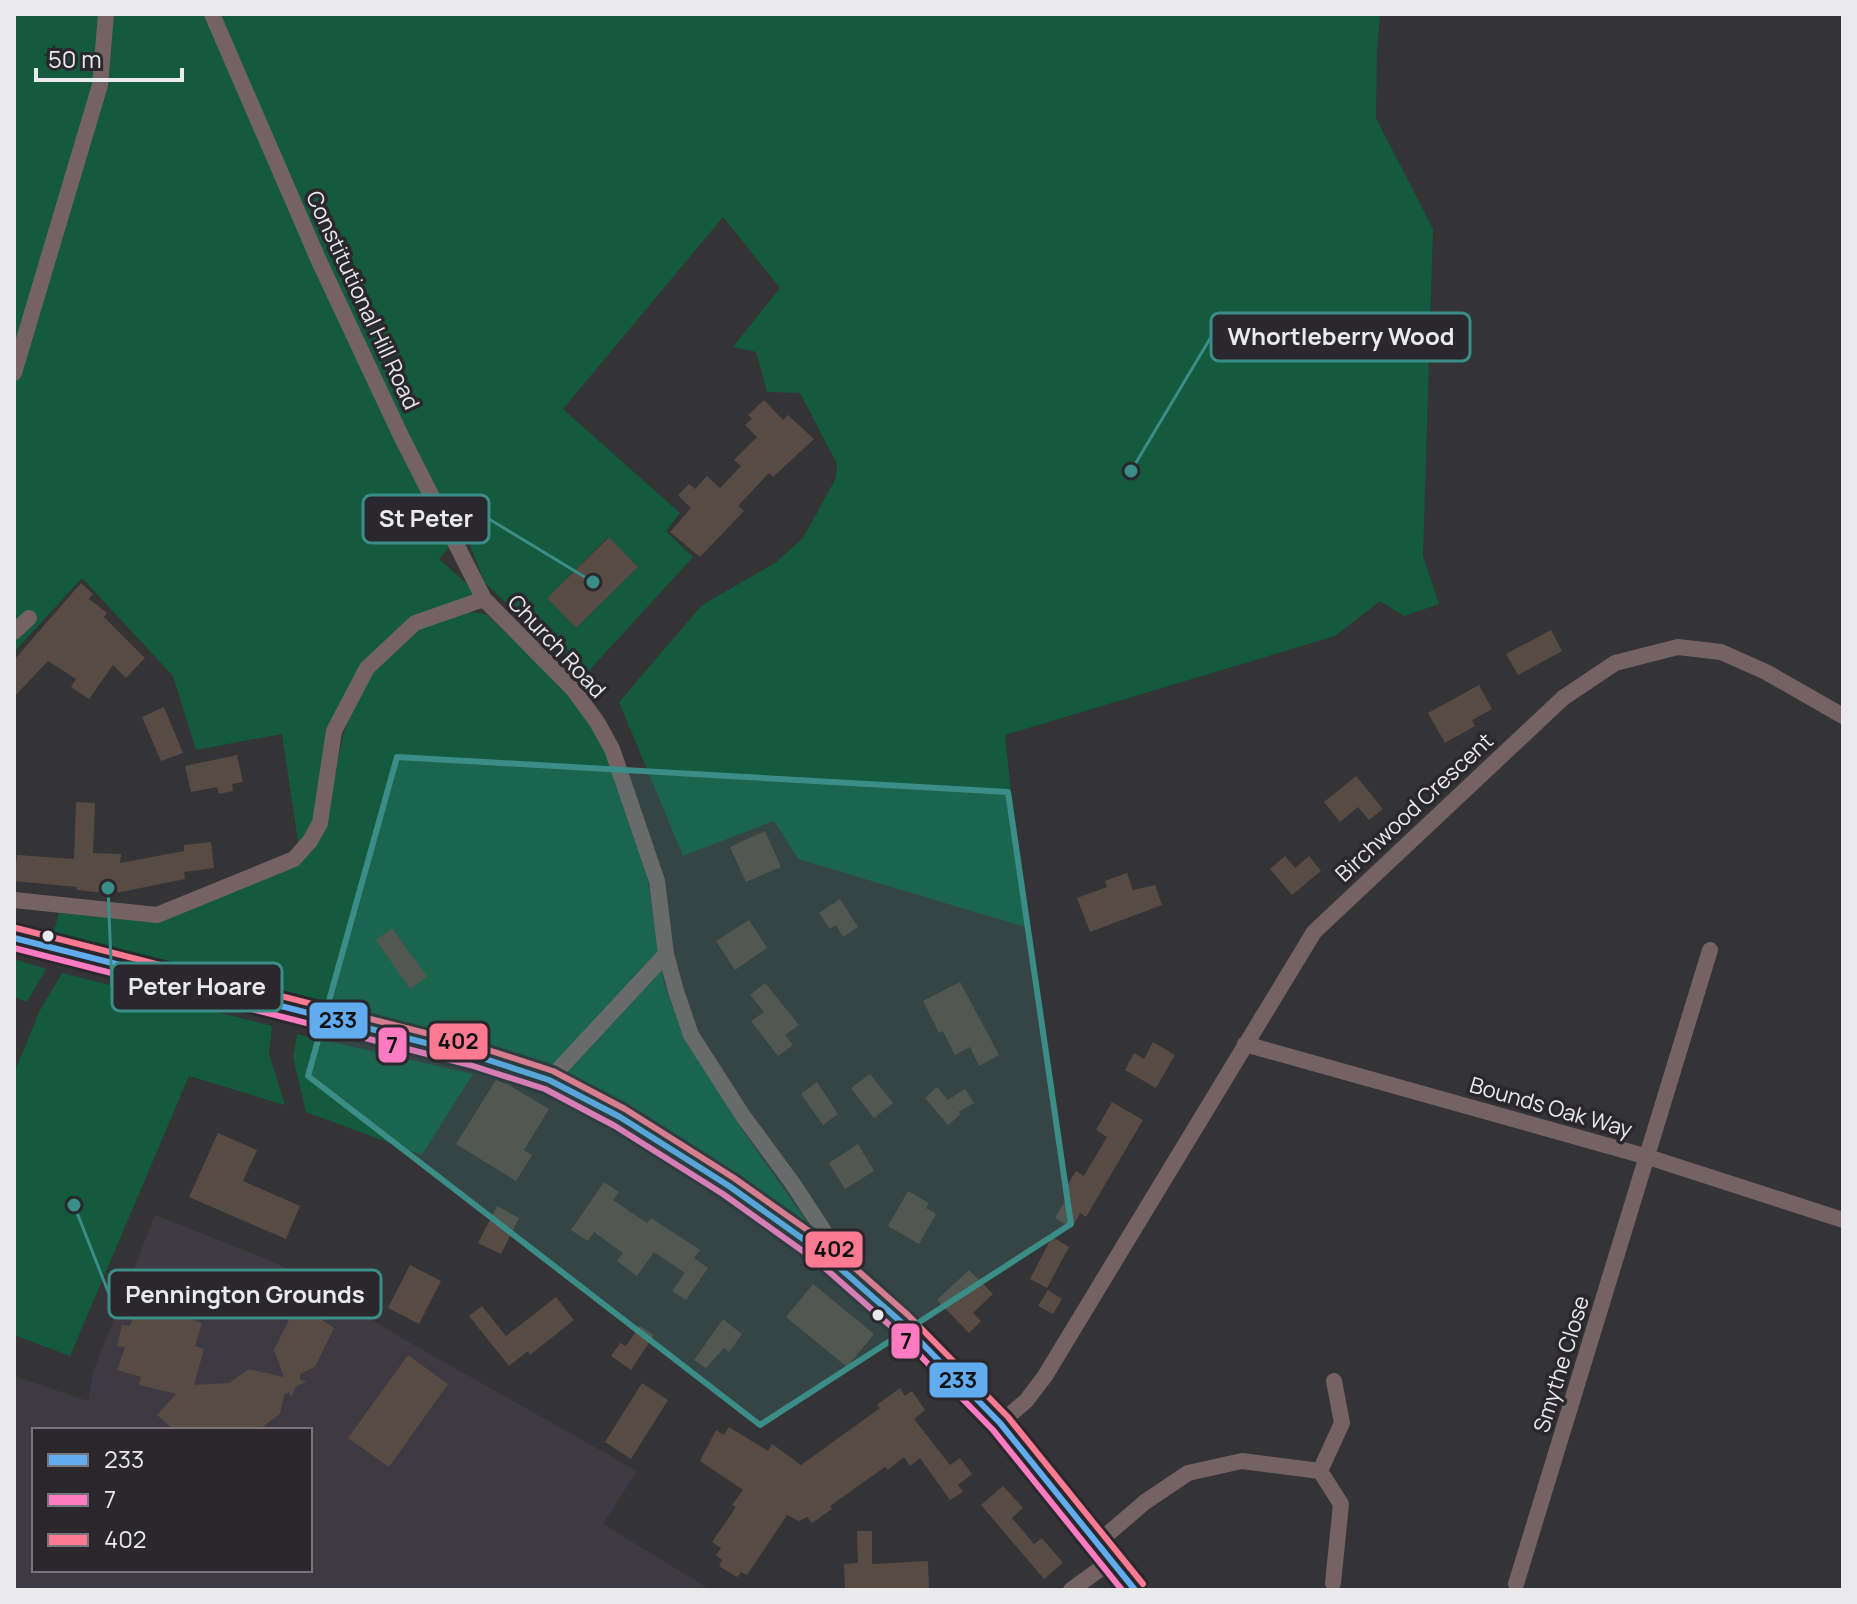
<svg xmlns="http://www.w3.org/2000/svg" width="1857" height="1604" font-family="Manrope,sans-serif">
<rect width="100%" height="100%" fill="#343335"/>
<!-- built -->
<path fill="#3d3a43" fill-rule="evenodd" d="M155,1215L277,1263L414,1345L637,1471L603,1524L711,1590H14V1376L88,1401L93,1372ZM34,1430H310V1570H34Z"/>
<!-- green -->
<path fill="#135a3f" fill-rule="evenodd" d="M14,14H1380L1377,50L1376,118L1433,229L1423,556L1439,604L1404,616L1380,601L1335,636L1005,735L1025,927L798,859L774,821L683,856L619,702L702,605L775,563L803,538L836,478L837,464L800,393L767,392L756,352L733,347L780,288L723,217L563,409L680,513L666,531L693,557L584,676L484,582L464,529L439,559L484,599L415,623L367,668L333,734L320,823L300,855L282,734L196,750L173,676L82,578L14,652ZM608,537L638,567L576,628L547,598Z
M462,611L486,614L561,686L601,737L646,869L664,983L683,1034L745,1134L814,1232L696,1148L549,1063L477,1041L53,934L59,913L152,921L254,884L303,857L327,814L343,735L359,692L371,673L428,622Z
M14,959L46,969L27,1002L14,997Z
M62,973L272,1026L269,1054L285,1105L189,1076L70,1356L14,1335V1073L40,1010Z
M297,1034L473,1074L422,1155L306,1112L293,1057Z"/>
<!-- building -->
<path fill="#584b44" d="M764,400L783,420L788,415L814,439L773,477L769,473L738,506L744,511L700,557L670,532L691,508L678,495L689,484L695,489L707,476L720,488L741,466L734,460L757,437L745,425L752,419L748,415Z
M609,537L638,567L576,628L547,598Z
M81,583L93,594L89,599L107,613L104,617L145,658L126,678L113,665L89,699L71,687L76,679L48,661L14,697V660Z
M1551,630L1562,651L1518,675L1506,654Z
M1479,685L1492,709L1472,720L1475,726L1445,743L1428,713Z
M164,707L183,753L161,761L142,717Z
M237,755L243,782L232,784L233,791L219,794L217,787L191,792L185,766Z
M1356,776L1383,809L1369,820L1358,807L1340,822L1324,802Z
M76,802L95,803L93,853L121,854L120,863L184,851V845L211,842L214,868L184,872L185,879L121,892H94L77,890V887L14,881L17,855L74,859Z
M765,831L781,867L746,882L730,847Z
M1285,856L1295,868L1309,856L1321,871L1292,895L1270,869Z
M1127,873L1133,890L1155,885L1162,905L1090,932L1077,898L1107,887L1105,881Z
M840,899L858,927L843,937L836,925L830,929L819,913Z
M749,920L767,948L735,970L716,941Z
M392,928L427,977L410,989L376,940Z
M960,982L999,1055L979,1066L970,1047L955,1055L943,1031L939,1033L923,1001Z
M765,983L799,1025L785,1035L793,1045L778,1056L751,1021L764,1012L750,995Z
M1153,1042L1175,1055L1156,1088L1125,1070L1134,1053L1144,1059Z
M870,1074L893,1103L874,1118L851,1088Z
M496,1080L509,1085L549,1109L524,1150L532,1155L516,1181L456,1144Z
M817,1082L838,1114L823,1125L801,1094Z
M937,1087L948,1100L965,1089L974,1103L958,1112L961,1114L948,1125L925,1098Z
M1112,1102L1143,1120L1086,1217L1080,1213L1072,1228L1055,1218L1068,1196L1063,1192L1076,1171L1084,1176L1107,1137L1096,1130Z
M218,1133L257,1150L243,1181L300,1206L286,1239L189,1197Z
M858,1144L874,1171L845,1189L829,1163Z
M604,1182L619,1192L613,1200L647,1223L651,1218L700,1250L694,1258L708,1268L686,1300L672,1291L685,1273L654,1252L637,1276L617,1261L623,1253L594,1232L588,1241L571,1230Z
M908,1191L929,1203L926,1208L936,1214L919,1244L888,1226Z
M497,1206L519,1218L501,1254L478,1243Z
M1052,1237L1069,1247L1047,1288L1030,1279Z
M410,1265L441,1281L419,1324L388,1308Z
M969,1270L993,1294L973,1313L981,1321L969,1333L937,1300Z
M813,1284L874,1334L847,1367L786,1317Z
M1048,1290L1062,1299L1053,1314L1038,1306Z
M556,1297L574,1320L530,1355L528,1351L509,1366L469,1316L482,1306L506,1336Z
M163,1303L183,1308L180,1316L202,1323L195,1346L204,1349L194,1385L229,1383L249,1369L284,1377L274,1350L296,1306L306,1313L308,1309L324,1317L322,1320L334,1328L315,1367L300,1374V1380L307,1381L296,1387L291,1397L289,1392L284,1395L280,1414L258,1430H174L157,1415L176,1394L139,1385L141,1377L117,1370L125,1347L117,1346L122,1325L130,1326L137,1304L159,1310Z
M723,1319L742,1334L729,1352L724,1348L706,1368L694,1360Z
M640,1326L654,1335L631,1370L611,1356L620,1343L626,1346Z
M408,1355L448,1384L389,1467L348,1438Z
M642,1383L668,1400L631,1459L605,1442Z
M900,1388L905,1396L912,1391L925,1410L914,1419L950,1465L960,1458L972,1474L958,1485L963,1492L950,1500L920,1458L910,1466L904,1457L888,1470L885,1467L830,1506L832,1509L812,1523L807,1517L799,1521L787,1515L747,1575L741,1572L737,1577L719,1566L722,1560L716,1555L721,1548L712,1542L736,1507L732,1505L743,1490L700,1461L716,1430L724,1435L729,1427L768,1451L772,1444L801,1465L880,1408L877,1405Z
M1003,1486L1023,1508L1012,1518L1034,1544L1042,1538L1063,1563L1044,1579L981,1505Z
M857,1531H872V1564L928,1561L929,1590H845L844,1564L858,1563Z"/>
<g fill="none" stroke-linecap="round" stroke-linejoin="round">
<!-- minor -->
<path stroke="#756364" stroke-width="16" d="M212,14L319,261L401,436L484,599L573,689L597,722L612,749L657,881L666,954L676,991L691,1035L743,1116L793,1184L829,1239L824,1254
M14,373L100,85L106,14
M14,632L29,618
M14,900L157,915L294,859L310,841L320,823L334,731L367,668L415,623L484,599
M1245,1044L1648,1157L1843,1220
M549,1080L666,954
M1000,1423L1026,1401L1045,1376L1314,932L1563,698L1615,663L1678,647L1721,652L1766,672L1843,716
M1096,1544L1145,1502L1188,1473L1242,1461L1320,1471
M1333,1583L1341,1504L1320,1471L1342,1423L1334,1381
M1516,1584L1710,950
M1071,1590L1111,1561"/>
<!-- trunk -->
<path stroke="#7e6b6b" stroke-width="28" d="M14,938L473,1055L549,1080L620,1117L729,1186L824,1254L901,1322L1000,1423L1135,1590"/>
<!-- bus-1 casing -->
<g stroke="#2a282c" stroke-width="12">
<path id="bus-1" d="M14,938L473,1055L549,1080L620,1117L729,1186L824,1254L901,1322L1000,1423L1135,1590"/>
</g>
<!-- bus-2 casing -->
<g stroke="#2a282c" stroke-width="12">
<path id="bus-2" d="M14,948L470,1065L545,1089L615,1126L723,1194L818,1262L894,1329L993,1430L1122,1590"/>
</g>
<!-- bus-3 casing -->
<g stroke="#2a282c" stroke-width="12">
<path id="bus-3" d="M16,928L476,1046L553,1071L625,1109L734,1178L830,1246L908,1315L1008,1417L1143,1584"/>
</g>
<!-- bus-1 -->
<use href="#bus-1" stroke="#60acee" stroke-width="6"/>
<!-- bus-2 -->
<use href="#bus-2" stroke="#fe7ac1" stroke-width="6"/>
<!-- bus-3 -->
<use href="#bus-3" stroke="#fe7a93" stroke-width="6"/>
</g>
<!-- marked area -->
<path fill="#3b8d87" fill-opacity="0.2" stroke="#3b8d87" stroke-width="6" stroke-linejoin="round" d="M397,757L1008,792L1071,1224L760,1425L308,1076Z"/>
<!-- markers -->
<g fill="#eae9eb" stroke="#2a282c" stroke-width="3">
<circle cx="48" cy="936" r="7"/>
<circle cx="878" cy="1315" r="7"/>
</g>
<g text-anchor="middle" stroke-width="7" stroke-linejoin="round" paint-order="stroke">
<!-- street labels -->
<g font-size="22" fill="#eae9eb" stroke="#2a282c">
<text transform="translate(363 300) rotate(65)" y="8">Constitutional Hill Road</text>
<text transform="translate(557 646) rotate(47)" y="8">Church Road</text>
<text transform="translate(1414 807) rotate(-43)" y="8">Birchwood Crescent</text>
<text transform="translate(1551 1107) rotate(16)" y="8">Bounds Oak Way</text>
<text transform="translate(1561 1364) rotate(-73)" y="8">Smythe Close</text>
</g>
</g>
<!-- callouts -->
<path fill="none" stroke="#3b8d87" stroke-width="3" d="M1131 471L1211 337M593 582L489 519M108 888L112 987M74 1205L109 1294"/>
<g fill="#3b8d87" stroke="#2a282c" stroke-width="3">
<circle cx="1131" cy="471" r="8"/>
<circle cx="593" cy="582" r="8"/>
<circle cx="108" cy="888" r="8"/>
<circle cx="74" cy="1205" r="8"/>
</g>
<g fill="#2a282c" stroke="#3b8d87" stroke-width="3">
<rect x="1211" y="313" width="259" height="48" rx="8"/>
<rect x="363" y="495" width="126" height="48" rx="8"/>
<rect x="112" y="963" width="170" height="48" rx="8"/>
<rect x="109" y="1270" width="272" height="48" rx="8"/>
</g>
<g font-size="24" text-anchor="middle" font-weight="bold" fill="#eae9eb">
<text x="1341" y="345">Whortleberry Wood</text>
<text x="426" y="527">St Peter</text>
<text x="197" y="995">Peter Hoare</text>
<text x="245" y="1303">Pennington Grounds</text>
</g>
<g stroke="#2a282c" stroke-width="3">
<rect x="308" y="1001" width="61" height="39" rx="8" fill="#60acee"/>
<rect x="428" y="1022" width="61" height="39" rx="8" fill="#fe7a93"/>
<rect x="377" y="1026" width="31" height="38" rx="8" fill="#fe7ac1"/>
<rect x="804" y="1230" width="60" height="39" rx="8" fill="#fe7a93"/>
<rect x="890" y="1322" width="31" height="38" rx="8" fill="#fe7ac1"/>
<rect x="928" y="1361" width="61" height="38" rx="8" fill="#60acee"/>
</g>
<g font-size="22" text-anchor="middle" font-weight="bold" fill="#111">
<text x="338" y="1028">233</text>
<text x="458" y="1049">402</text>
<text x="392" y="1053">7</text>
<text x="834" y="1257">402</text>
<text x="906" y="1349">7</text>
<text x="958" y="1388">233</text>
</g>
<!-- border -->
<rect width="1857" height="1604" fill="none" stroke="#eae9eb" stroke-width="32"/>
<!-- legend -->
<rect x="32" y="1428" width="280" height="144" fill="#2a282c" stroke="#777578" stroke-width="2"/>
<rect x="48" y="1454" width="40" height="12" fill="#60acee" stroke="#777578" stroke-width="2"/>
<text x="104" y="1468" font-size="24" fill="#eae9eb">233</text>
<rect x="48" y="1494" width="40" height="12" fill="#fe7ac1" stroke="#777578" stroke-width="2"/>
<text x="104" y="1508" font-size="24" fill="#eae9eb">7</text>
<rect x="48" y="1534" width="40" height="12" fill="#fe7a93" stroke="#777578" stroke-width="2"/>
<text x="104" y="1548" font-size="24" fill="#eae9eb">402</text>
<!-- scale -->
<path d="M36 68v12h146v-12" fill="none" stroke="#eae9eb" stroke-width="4"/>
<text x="48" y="68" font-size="24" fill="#eae9eb" stroke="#2a282c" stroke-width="6" paint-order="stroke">50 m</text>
</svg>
